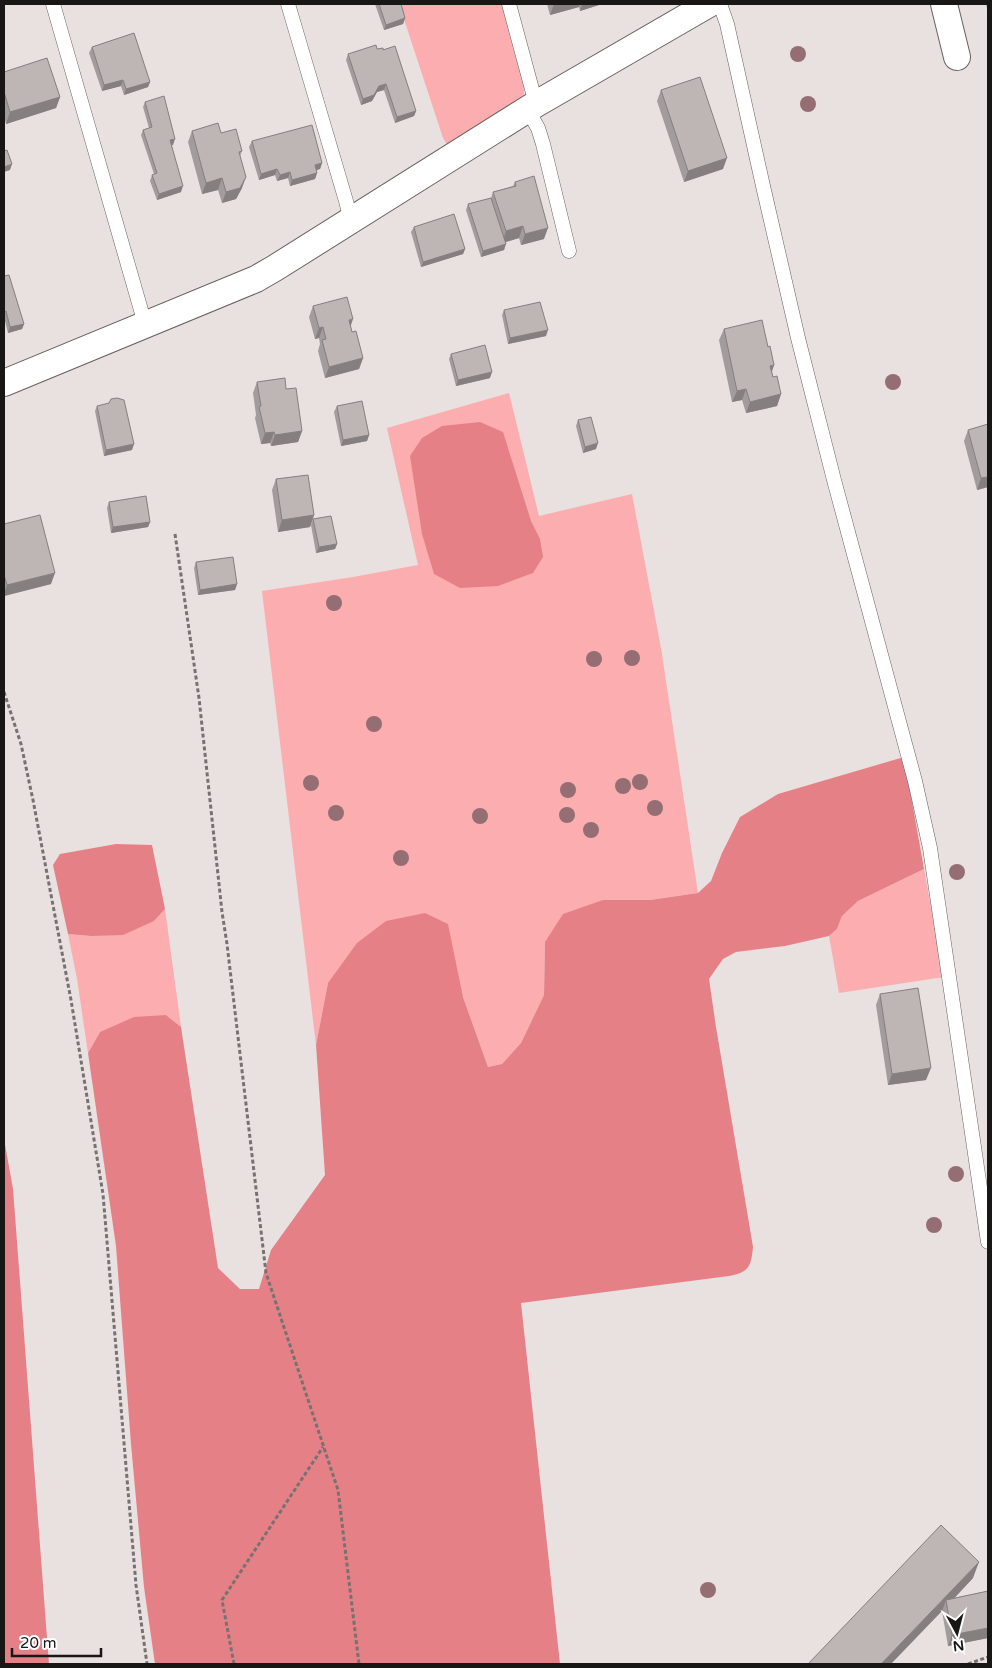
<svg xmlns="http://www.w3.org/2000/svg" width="992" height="1668" font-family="'Varela Round',sans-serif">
<rect width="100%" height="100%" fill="#e9e0e0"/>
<!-- green -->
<path fill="#fcadaf" d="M399,4H503L524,85V99L449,148L443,138Z
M509,393L539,516L632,494L661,648L698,893L650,900H603L545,942L544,995L521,1043L502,1064L488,1067L463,997L328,983L316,1045L262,591L353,577L418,565L387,428Z
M924,869L944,977L839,993L829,936L837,929L842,916L858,901Z
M165,909L181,1027L166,1015L100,1032L88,1053L77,979L68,934L91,936L154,921Z"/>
<!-- forest -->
<path fill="#e58186" d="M480,422L503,432L531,521L540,539L543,557L533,573L498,586L460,588L434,574L422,534L410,456L422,438L442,426Z
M904,757L924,869L858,901L842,916L837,929L829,936L785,946L736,952L723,959L709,979L716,1027L753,1247C751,1266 750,1272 729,1276L521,1303L560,1664H155L144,1587L131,1444L116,1246L88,1053L100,1032L134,1017L166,1015L181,1027L218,1268L240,1289H259L271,1250L325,1175L316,1045L328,983L357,943L386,921L425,913L448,924L463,997L488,1067L502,1064L521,1043L544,995L545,942L563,914L603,900H650L698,893L711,881L722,853L740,817L778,794Z
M116,844L152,845L165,909L154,921L123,935L91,936L68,934L53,865L60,854Z
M4,1139L13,1189L49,1664H4Z"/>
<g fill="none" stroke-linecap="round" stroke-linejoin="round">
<!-- lane casing -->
<g stroke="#696161" stroke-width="15">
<path id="lane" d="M53,4L145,324
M288,4L346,201L351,221
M509,4L536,104
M720,4L727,24L763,186L798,338L834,480L915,781L930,848L988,1242
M527,109L538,128L543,144L569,251"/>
</g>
<!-- street casing -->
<g stroke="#696161" stroke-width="28">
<path id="street" d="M944,4L957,57
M4,383L256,279L275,268L536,104L709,4"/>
</g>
<!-- path -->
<path stroke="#777171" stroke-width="3" stroke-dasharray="4 2.5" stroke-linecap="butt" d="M175,534L199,698L222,912L227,944L266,1273L338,1490L359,1664
M4,692L21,744L33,800L71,1000L103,1194L136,1585L147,1664
M234,1664L222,1600L323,1447
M968,1664L988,1657"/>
<!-- lane -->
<use href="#lane" stroke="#fff" stroke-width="14"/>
<!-- street -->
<use href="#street" stroke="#fff" stroke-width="26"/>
</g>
<!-- trees -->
<g fill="#946e73">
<circle cx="798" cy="54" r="8"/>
<circle cx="808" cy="104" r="8"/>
<circle cx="893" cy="382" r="8"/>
<circle cx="334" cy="603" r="8"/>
<circle cx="632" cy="658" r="8"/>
<circle cx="594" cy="659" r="8"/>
<circle cx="374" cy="724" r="8"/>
<circle cx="640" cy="782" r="8"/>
<circle cx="311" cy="783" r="8"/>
<circle cx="623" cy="786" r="8"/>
<circle cx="568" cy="790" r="8"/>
<circle cx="655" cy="808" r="8"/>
<circle cx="336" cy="813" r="8"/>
<circle cx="567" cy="815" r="8"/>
<circle cx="480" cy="816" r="8"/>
<circle cx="591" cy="830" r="8"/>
<circle cx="401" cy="858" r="8"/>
<circle cx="957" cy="872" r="8"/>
<circle cx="956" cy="1174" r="8"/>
<circle cx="934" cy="1225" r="8"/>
<circle cx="708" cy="1590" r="8"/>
</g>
<!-- wall -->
<path fill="#a39c9c" d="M375,4H401L405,18L403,24L384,30Z
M547,4H600L599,5L580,11L579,7L550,15Z
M986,4H988V13Z
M92,47L150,82L148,87L124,95L121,86L102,91L89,53Z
M377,49L416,111L414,116L395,123L384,90L377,92L372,101L361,105L346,60L348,54Z
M4,72L60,97L56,108L6,124L4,116Z
M661,90L723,169L684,182L657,101Z
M145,102L173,145H171L181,192L157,200L150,181L152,175L154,174L141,135L143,130L149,128L143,107Z
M192,131L221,133L242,151L240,156L242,188L236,199L222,203L218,190L202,194L188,142Z
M252,141L322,163L320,169L316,170L317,173L315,179L290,186L288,178L277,181L275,175L259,180L249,147Z
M515,182L544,239L521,245L519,238L506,242L504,250L481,257L466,210L468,204L491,198L493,192L513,186Z
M414,227L465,249L463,254L421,267L411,232Z
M4,276L24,324L22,329L8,333L4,317Z
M313,306L350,327L352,332L363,358L359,369L325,378L318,351L320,344L319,338L315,339L309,317Z
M504,310L546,336L508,344L502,315Z
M724,329L768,347L774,365L772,372L773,377L781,394L777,406L746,413L742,400L732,402L719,340Z
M451,354L490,378L456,386L449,359Z
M257,382L286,389L302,431L298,442L271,446L270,443L261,444L255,418L256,415L253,393Z
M97,406L132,450L104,456L95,411Z
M337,406L369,435L367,441L341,446L334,412Z
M578,420L596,449L583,453L576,426Z
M988,424V487L977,490L964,441L968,430Z
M276,479L314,515L310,527L278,532L272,490Z
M109,502L150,522L148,527L111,533L107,508Z
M313,519L337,544L335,549L316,553L311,525Z
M4,524L51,584L4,596Z
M196,562L237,584L235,590L198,595L194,568Z
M880,994L926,1080L888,1085L876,1005Z
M941,1525L973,1578L954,1598L988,1591V1638L948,1646L942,1611Z"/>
<!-- shaded-wall -->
<path fill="#857f7f" d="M554,4H580L579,7L550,15Z
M582,4H600L599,5L580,11Z
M405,18L403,24L384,30L386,25Z
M123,80L121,86L102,91L104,85Z
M150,82L148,87L124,95L126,89Z
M386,84L384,90L377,92L372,101L361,105L363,99L379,86Z
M60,97L56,108L6,124L10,112Z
M416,111L414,116L395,123L397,117Z
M175,139L173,145L167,146L170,140Z
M727,158L723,169L684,182L688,171Z
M322,163L320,169L313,171L315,165Z
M12,164L10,170L4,172V167Z
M277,169L275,175L259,180L261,174Z
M290,172L288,178L277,181L280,175Z
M317,173L315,179L290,186L292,180Z
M246,177L242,188L236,199L222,203L226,192Z
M222,178L218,190L202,194L206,183Z
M183,186L181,192L157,200L159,194Z
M523,226L519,238L502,243L506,231Z
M548,228L544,239L521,245L525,234Z
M506,244L504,250L481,257L483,251Z
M465,249L463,254L421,267L423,262Z
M353,319L349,331V320Z
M24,324L22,329L8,333L10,327Z
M323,327L319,338L315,339L319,328Z
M548,330L546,336L508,344L510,338Z
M363,358L359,369L325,378L329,367Z
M774,365L770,376V366Z
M492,372L490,378L456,386L458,380Z
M746,389L742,400L732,402L737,391Z
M781,394L777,406L746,413L750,402Z
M302,431L298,442L271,446L275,435Z
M274,432L270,443L261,444L265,433Z
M369,435L367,441L341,446L343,440Z
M598,443L596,449L583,453L585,447Z
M134,444L132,450L104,456L106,450Z
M988,477V487L977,490L981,478Z
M314,515L310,527L278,532L282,520Z
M150,522L148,527L111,533L113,527Z
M337,544L335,549L316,553L319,547Z
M55,573L51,584L4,596V593L7,585Z
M237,584L235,590L198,595L200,590Z
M931,1068L926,1080L888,1085L892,1074Z
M979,1562L973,1578L947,1606L946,1600L942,1611L891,1664H881Z
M988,1628V1638L948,1646L952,1635Z"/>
<!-- building -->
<path fill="#beb5b5" stroke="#857f7f" d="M379,4H401L405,18L386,25Z
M134,33L150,82L126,89L123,80L104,85L92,47Z
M376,45L377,49L383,48V50L395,46L416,111L397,117L386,84L379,86L374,95L363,99L348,54Z
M47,58L60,97L10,112L4,92V72Z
M700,77L727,158L688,171L661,90Z
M164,96L175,139L170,140L183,186L159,194L152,175L157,173L143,130L152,127L145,102Z
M218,123L221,133L236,129L242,151L239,152L246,177L240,188L226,192L222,178L206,183L192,131Z
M312,125L322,163L315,165L317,173L292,180L290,172L280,175L277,169L261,174L252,141Z
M7,150L12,164L4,167V151Z
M534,176L548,228L525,234L523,226L506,231L493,192L516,186L515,182Z
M491,198L506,244L483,251L468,204Z
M454,214L465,249L423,262L414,227Z
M9,275L24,324L10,327L6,311L4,312V276Z
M347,297L353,319L349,320L352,332L356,331L363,358L329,367L322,340L326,339L323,327L319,328L313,306Z
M540,302L548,330L510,338L504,310Z
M762,320L768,347L770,346L774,365L770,366L773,377L777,376L781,394L750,402L746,389L737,391L724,329Z
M485,345L492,372L458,380L451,354Z
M285,378L286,389L296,388L302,431L275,435L274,432L265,433L259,407L261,406L257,382Z
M117,398L124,400L134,444L106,450L97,406L109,403L111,399Z
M362,401L369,435L343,440L337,406Z
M591,417L598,443L585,447L578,420Z
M988,424V477L981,478L968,430Z
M308,475L314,515L282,520L276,479Z
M146,496L150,522L113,527L109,502Z
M40,515L55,573L7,585L4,575V524Z
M331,516L337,544L319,547L313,519Z
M233,557L237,584L200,590L196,562Z
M918,988L931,1068L892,1074L880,994Z
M941,1525L979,1562L881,1664H808Z
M988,1591V1628L952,1635L946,1600Z"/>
<!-- border -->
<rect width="992" height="1668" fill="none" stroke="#191616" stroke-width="10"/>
<!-- north arrow -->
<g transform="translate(957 1633) rotate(173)" stroke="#ffffff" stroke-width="4" paint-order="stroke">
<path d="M0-4L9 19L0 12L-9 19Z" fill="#191616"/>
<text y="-8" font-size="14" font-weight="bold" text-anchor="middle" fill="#191616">N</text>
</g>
<!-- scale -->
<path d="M12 1648v8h89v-8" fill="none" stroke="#191616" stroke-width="2.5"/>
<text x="20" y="1648" font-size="15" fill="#191616" stroke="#ffffff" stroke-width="4" paint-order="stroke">20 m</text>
</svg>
